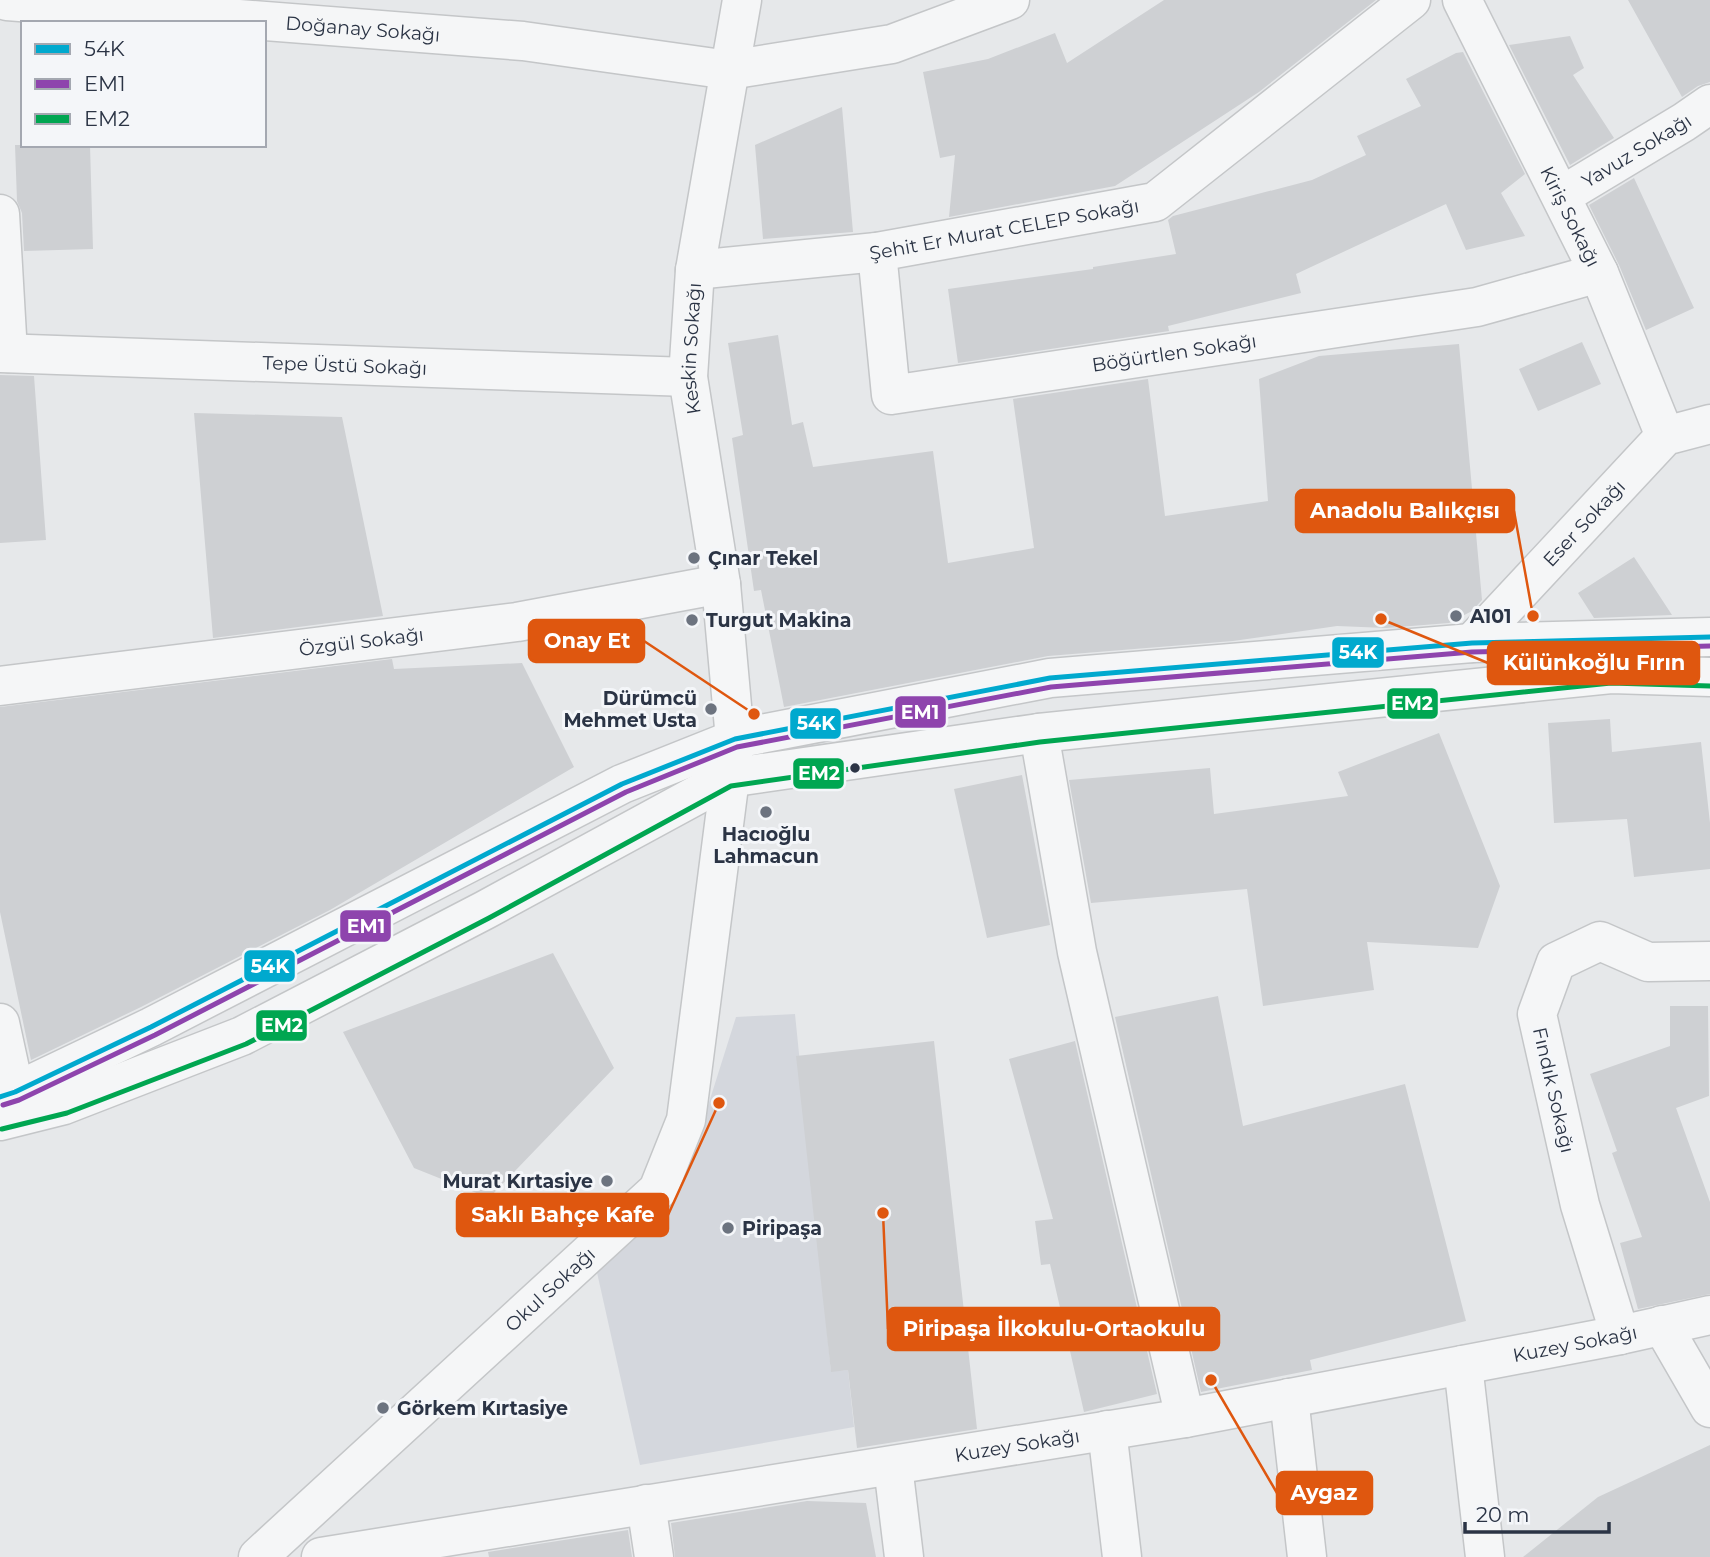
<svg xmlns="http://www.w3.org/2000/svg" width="1710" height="1557" font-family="Montserrat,sans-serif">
<rect width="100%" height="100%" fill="#e6e8ea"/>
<!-- built -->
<path fill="#d4d7dd" d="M795,1014L831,1371L848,1370L854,1427L640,1465L596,1268L682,1188L736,1017Z"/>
<!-- building -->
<path fill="#ced0d3" d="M1164,0H1376L1259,92L1115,186L949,217L955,155L940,158L923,72L988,59L1055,33L1067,63Z
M1628,0H1710V82L1698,86L1682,97Z
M1570,36L1584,68L1573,75L1614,138L1570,165L1509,45Z
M1463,52L1525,174L1501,193L1525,236L1466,250L1446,204L1296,274L1301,293L1168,326L1169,331L958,363L948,289L1093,269V267L1176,254L1168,220L1173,216L1312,180L1366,155L1357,136L1421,106L1406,79L1456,53Z
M842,107L853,232L763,239L755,145Z
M15,145H90L93,249L24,251L22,213L17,201Z
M1634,178L1694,308L1646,330L1619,265L1589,205Z
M778,335L792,425L803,422L813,467L933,451L948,563L1034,548L1013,399L1148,379L1165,516L1268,501L1259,379L1319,356L1459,344L1482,600L1472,611L1449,623L1386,628L1337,626L1233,641L1048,656L784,707L761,590L754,591L732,438L743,435L728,343Z
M1582,342L1601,384L1538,411L1519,369Z
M0,375L34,376L46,540L0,543Z
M194,413L342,417L383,616L213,638Z
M1634,557L1672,615L1594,618L1578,593Z
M392,659L394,669L522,663L574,767L330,910L141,1007L31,1060L0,912V707Z
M1610,719L1612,752L1701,742L1710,823V869L1634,877L1627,819L1554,823L1548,723Z
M1439,733L1500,886L1478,948L1367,942L1374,990L1263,1006L1247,889L1091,903L1069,780L1210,768L1214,814L1348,796L1338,772Z
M1022,775L1050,925L987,938L954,789Z
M553,953L614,1068L489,1198L414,1168L343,1032Z
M1218,996L1243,1126L1405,1084L1466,1321L1310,1360L1312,1370L1201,1392L1115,1017Z
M1670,1006H1708L1709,1096L1676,1108L1710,1202V1294L1638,1309L1620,1243L1642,1237L1612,1153L1617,1151L1590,1074L1670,1046Z
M934,1041L977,1429L857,1448L848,1370L831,1372L796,1056Z
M1075,1041L1157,1394L1084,1412L1050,1264L1041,1265L1035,1221L1053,1219L1009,1059Z
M1710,1445V1557H1523L1598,1497Z
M807,1501L866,1503L876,1557H675L671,1523Z
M628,1530L632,1557H489L488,1552Z"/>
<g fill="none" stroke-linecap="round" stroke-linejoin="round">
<!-- minor casing -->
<g stroke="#c4c6c8" stroke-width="41">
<g id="minor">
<path id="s1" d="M1462,0L1599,273L1665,436"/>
<path id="s2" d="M7,1L523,41L729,70L892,44L1010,0"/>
<path id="s3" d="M1561,196L1684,122L1710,104"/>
<path d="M0,214L8,353"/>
<path id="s4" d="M877,252L891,395L1477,307L1599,273"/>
<path id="s5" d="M695,270L877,252L1155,202L1411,0"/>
<path id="s6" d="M0,353L688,377"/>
<path id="s7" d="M1472,643L1665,436L1710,424"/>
<path id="s8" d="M0,686L517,622L721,584"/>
<path d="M1039,733L1077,952L1185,1418"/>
<path d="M0,1023L15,1092"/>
<path d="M0,1097L15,1092L151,1027L622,784L735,739L1050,678L1472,643L1710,637"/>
<path d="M0,1121L64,1105L242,1036L485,910L728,778L1039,733L1611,674L1710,677"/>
<path d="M1662,1325L1710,1408"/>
<path d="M1620,1335L1580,1205L1537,1014L1556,962L1600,941L1648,962L1710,961"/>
<path d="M1463,1365L1485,1557"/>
<path d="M1289,1398L1307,1557"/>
<path d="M1107,1430L1122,1557"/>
<path d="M893,1466L904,1557"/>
<path d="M646,1504L654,1557"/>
<path id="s9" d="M258,1557L658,1190L686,1120L735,739L721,584L688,377L695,270L742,0"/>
<path id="s10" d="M321,1557L1185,1418L1620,1335L1710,1315"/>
</g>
</g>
<!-- minor -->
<use href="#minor" stroke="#f5f6f7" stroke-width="38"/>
<!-- bus-1 casing -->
<g stroke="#f4f6f9" stroke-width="10">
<path id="bus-1" d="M0,1097L15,1092L151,1027L622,784L735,739L1050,678L1472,643L1710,637"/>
</g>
<!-- bus-2 casing -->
<g stroke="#f4f6f9" stroke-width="10">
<path id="bus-2" d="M3,1105L19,1100L155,1035L626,792L737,747L1051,687L1472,652L1710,646"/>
</g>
<!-- bus-3 casing -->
<g stroke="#f4f6f9" stroke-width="10">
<path id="bus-3" d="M2,1129L67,1113L246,1044L489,918L731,786L1040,742L1611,683L1710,686"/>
</g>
<!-- bus-1 -->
<use href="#bus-1" stroke="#00a9ce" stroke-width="5"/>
<!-- bus-2 -->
<use href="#bus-2" stroke="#8e44ad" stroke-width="5"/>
<!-- bus-3 -->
<use href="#bus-3" stroke="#00a651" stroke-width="5"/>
</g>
<!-- markers -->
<g fill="#6c737f" stroke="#f4f6f9" stroke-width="2.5">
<circle cx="694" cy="558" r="7"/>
<circle cx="1456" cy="616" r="7"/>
<circle cx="692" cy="620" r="7"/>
<circle cx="711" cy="709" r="7"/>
<circle cx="766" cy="812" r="7"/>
<circle cx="607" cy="1181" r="7"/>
<circle cx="728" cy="1228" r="7"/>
<circle cx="383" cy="1408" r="7"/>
</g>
<circle fill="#2b3445" stroke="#f4f6f9" stroke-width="2.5" cx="855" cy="768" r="6"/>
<g text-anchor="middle" stroke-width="6" stroke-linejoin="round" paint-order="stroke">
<!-- street labels -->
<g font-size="19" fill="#2b3445" stroke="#f4f6f9">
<text dy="7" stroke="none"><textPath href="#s2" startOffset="357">Doğanay Sokağı</textPath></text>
<text dy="7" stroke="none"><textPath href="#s3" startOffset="88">Yavuz Sokağı</textPath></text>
<text dy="7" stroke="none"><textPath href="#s1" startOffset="242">Kiriş Sokağı</textPath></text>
<text dy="7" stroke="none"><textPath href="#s5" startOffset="312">Şehit Er Murat CELEP Sokağı</textPath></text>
<text dy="7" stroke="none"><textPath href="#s9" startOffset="1396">Keskin Sokağı</textPath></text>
<text dy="7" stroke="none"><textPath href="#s4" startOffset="430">Böğürtlen Sokağı</textPath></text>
<text dy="7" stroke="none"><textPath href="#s6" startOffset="345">Tepe Üstü Sokağı</textPath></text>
<text dy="7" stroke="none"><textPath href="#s7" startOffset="164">Eser Sokağı</textPath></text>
<text dy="7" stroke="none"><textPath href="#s8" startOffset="364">Özgül Sokağı</textPath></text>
<text transform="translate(1554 1090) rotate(77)" y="7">Fındık Sokağı</text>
<text dy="7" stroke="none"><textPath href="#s9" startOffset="396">Okul Sokağı</textPath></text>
<text dy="7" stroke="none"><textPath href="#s10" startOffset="1272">Kuzey Sokağı</textPath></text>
<text dy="7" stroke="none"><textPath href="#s10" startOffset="705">Kuzey Sokağı</textPath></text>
</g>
<!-- poi labels -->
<g font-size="19" font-weight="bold" fill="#2b3445" stroke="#f4f6f9" text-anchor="start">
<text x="708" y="565">Çınar Tekel</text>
<text x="1470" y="623">A101</text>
<text x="706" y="627">Turgut Makina</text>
<text x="697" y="705" text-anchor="end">Dürümcü<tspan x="697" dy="22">Mehmet Usta</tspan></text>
<text x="766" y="841" text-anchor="middle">Hacıoğlu<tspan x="766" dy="22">Lahmacun</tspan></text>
<text x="593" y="1188" text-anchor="end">Murat Kırtasiye</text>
<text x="742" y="1235">Piripaşa</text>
<text x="397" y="1415">Görkem Kırtasiye</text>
</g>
</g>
<!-- callouts -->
<path fill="none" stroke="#df570f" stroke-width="2.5" d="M1533 616L1514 511M754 714L644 641M1381 619L1488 663M719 1103L668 1215M883 1213L888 1329M1211 1380L1277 1493"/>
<g fill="#df570f" stroke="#f4f6f9" stroke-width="2.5">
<circle cx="1533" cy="616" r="7"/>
<circle cx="754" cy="714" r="7"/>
<circle cx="1381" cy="619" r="7"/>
<circle cx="719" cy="1103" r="7"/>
<circle cx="883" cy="1213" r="7"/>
<circle cx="1211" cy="1380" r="7"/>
</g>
<g fill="#df570f" stroke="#df570f" stroke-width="2.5">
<rect x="1296" y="490" width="218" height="42" rx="7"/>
<rect x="529" y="620" width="115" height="42" rx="7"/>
<rect x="1488" y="642" width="211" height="42" rx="7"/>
<rect x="457" y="1194" width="211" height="42" rx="7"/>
<rect x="888" y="1308" width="331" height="42" rx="7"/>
<rect x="1277" y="1472" width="95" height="42" rx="7"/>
</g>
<g font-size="21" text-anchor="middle" font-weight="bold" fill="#fff">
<text x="1405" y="518">Anadolu Balıkçısı</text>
<text x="587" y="648">Onay Et</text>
<text x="1594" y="670">Külünkoğlu Fırın</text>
<text x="563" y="1222">Saklı Bahçe Kafe</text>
<text x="1054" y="1336">Piripaşa İlkokulu-Ortaokulu</text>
<text x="1324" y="1500">Aygaz</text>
</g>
<g stroke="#f4f6f9" stroke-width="2.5">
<rect x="1331" y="636" width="54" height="33" rx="7" fill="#00a9ce"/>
<rect x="1386" y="687" width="53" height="33" rx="7" fill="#00a651"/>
<rect x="894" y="695" width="53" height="34" rx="7" fill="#8e44ad"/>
<rect x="789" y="707" width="53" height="33" rx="7" fill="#00a9ce"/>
<rect x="792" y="757" width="53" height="33" rx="7" fill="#00a651"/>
<rect x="339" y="909" width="53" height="34" rx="7" fill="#8e44ad"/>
<rect x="243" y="949" width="53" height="34" rx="7" fill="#00a9ce"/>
<rect x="255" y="1009" width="53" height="33" rx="7" fill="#00a651"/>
</g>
<g font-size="19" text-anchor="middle" font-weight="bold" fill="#fff">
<text x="1358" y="659">54K</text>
<text x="1412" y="710">EM2</text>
<text x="920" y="719">EM1</text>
<text x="816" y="730">54K</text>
<text x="819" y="780">EM2</text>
<text x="366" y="933">EM1</text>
<text x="270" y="973">54K</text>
<text x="282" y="1032">EM2</text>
</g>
<!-- legend -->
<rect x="21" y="21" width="245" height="126" fill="#f4f6f9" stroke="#a4a8b1" stroke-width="2"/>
<rect x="35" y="44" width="35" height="10" fill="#00a9ce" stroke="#a4a8b1" stroke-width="2"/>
<text x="84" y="56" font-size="21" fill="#2b3445">54K</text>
<rect x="35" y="79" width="35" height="10" fill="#8e44ad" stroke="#a4a8b1" stroke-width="2"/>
<text x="84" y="91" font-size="21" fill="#2b3445">EM1</text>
<rect x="35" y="114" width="35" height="10" fill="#00a651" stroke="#a4a8b1" stroke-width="2"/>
<text x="84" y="126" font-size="21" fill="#2b3445">EM2</text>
<!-- scale -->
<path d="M1465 1522v10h144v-10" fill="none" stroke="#2b3445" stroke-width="3.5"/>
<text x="1476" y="1522" font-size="21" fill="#2b3445" stroke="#f4f6f9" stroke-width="5" paint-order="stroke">20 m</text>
</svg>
